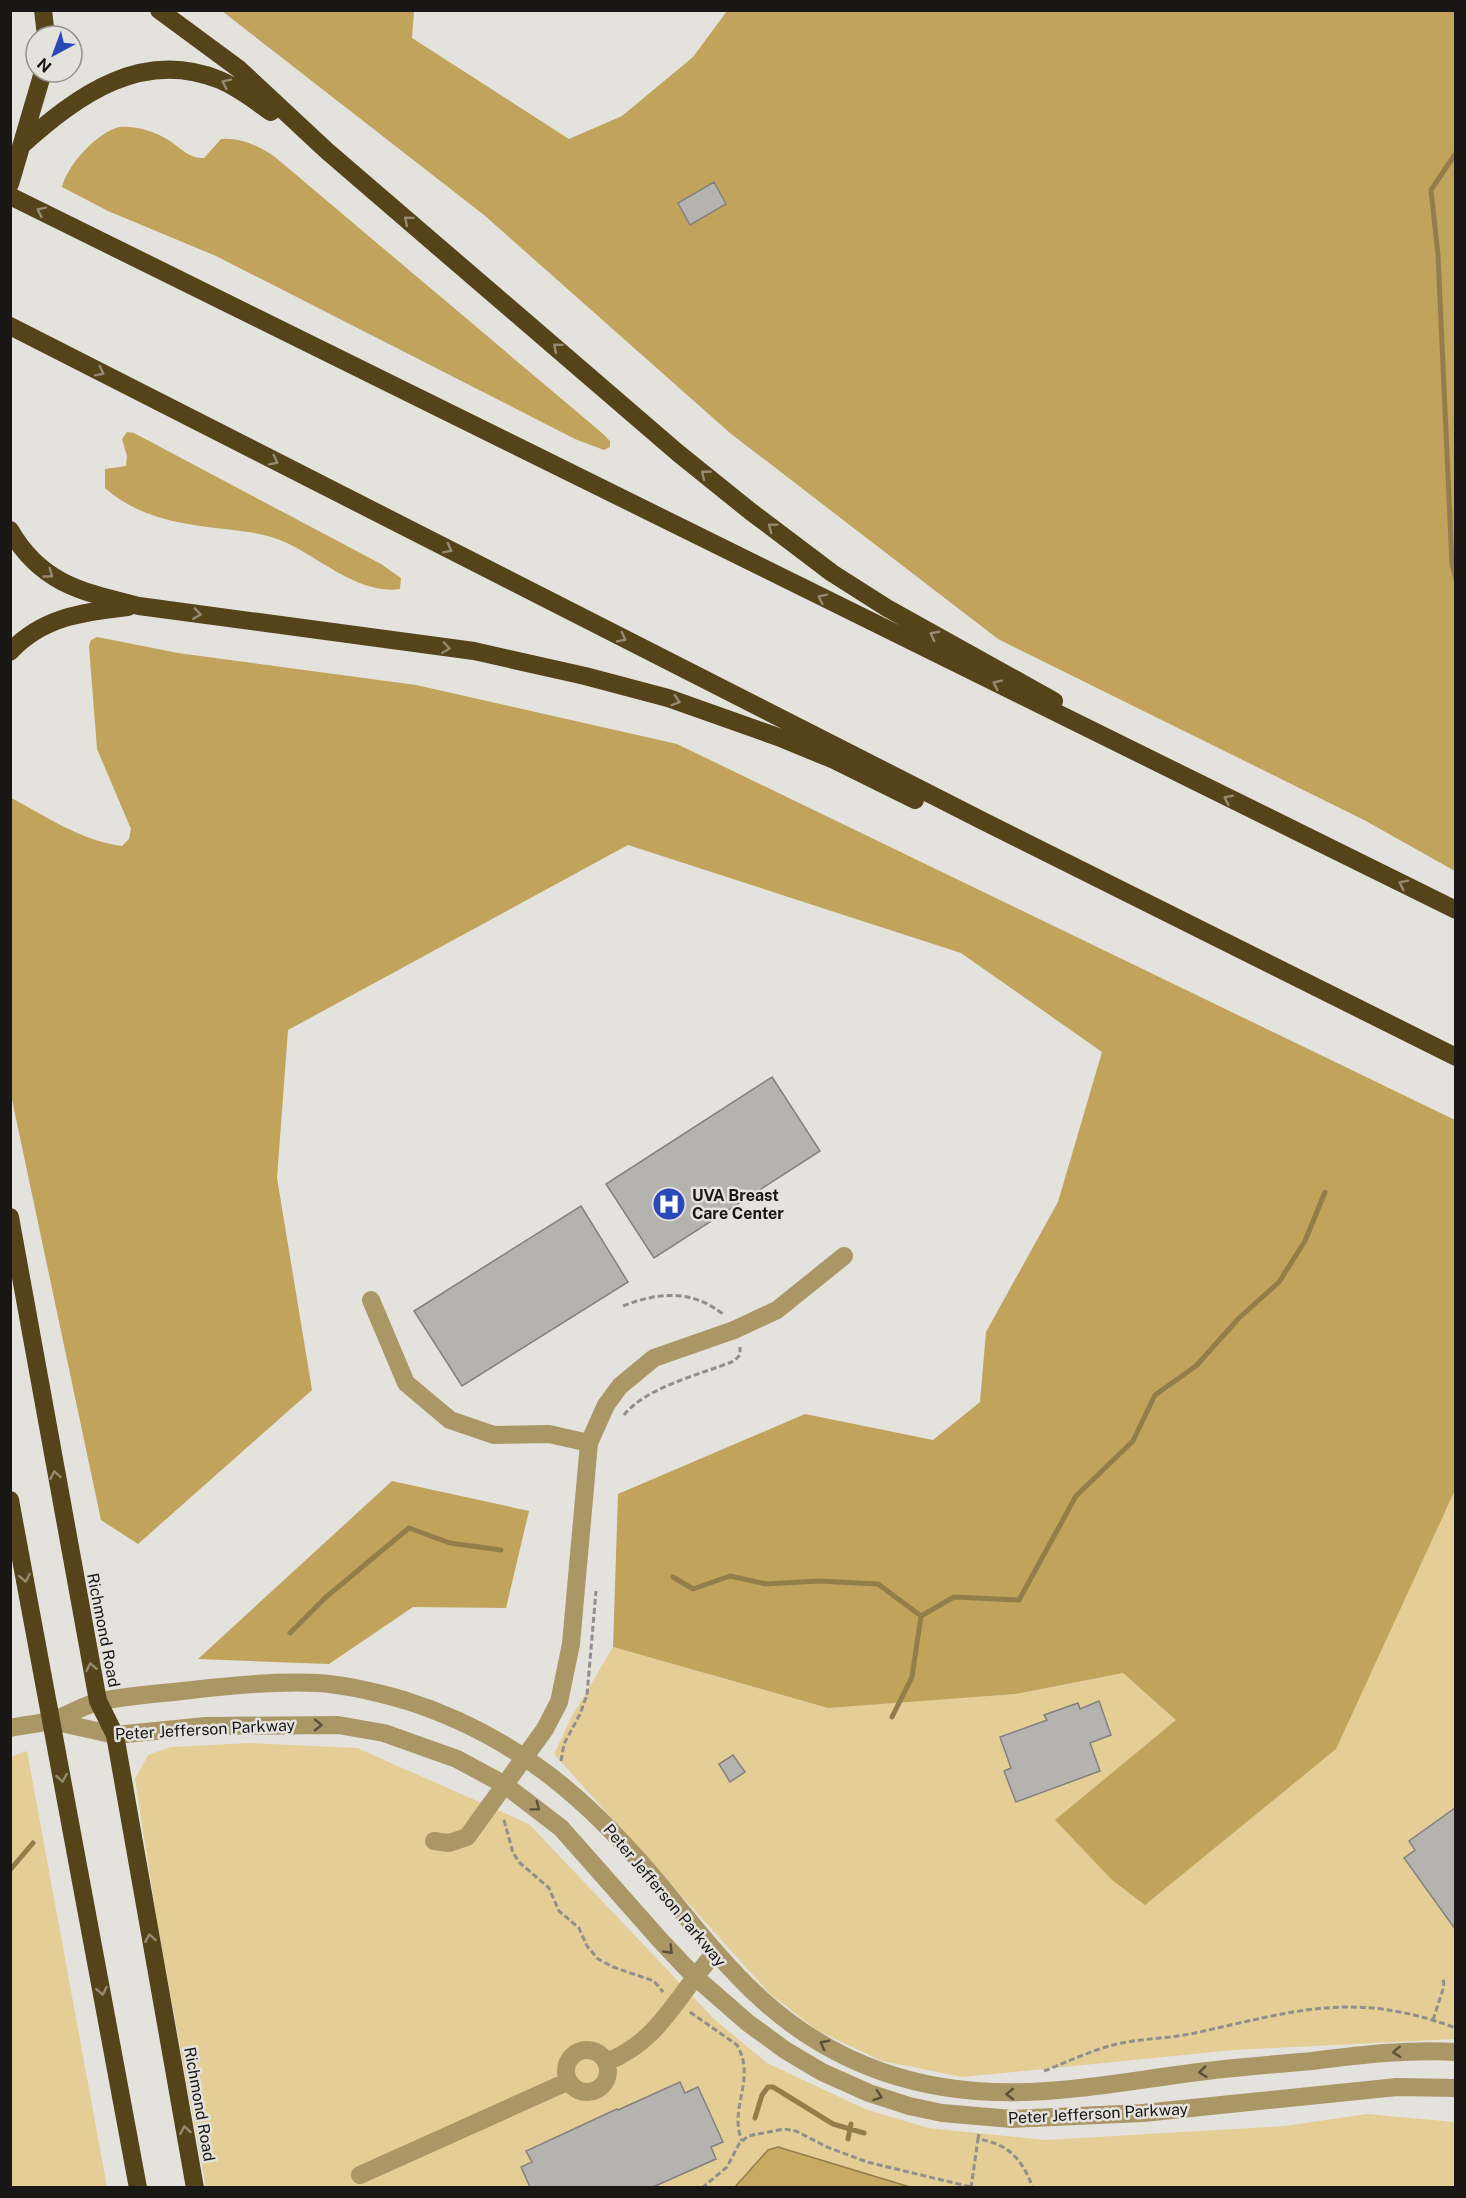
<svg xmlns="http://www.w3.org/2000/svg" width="1466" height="2198" font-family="'Public Sans',sans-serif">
<rect width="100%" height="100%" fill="#e4e2dd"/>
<!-- green -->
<path fill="#e5cd96" d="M1455,1490V2039L1234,2050L963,2077L882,2061L818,2031L770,1994L554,1754L571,1718L613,1647L828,1708L1016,1694L1123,1673L1176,1719L1447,1503Z
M250,1743L357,1748L529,1824L714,2019L767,2063L865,2109L928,2128L1046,2140L1285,2126L1367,2114L1455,2122V2187H206L158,1927L135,1779L148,1755L171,1747Z
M27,1751L107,2187H11L10,1757Z"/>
<!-- forest -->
<path fill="#c1a35b" d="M222,11H414L412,38L569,139L622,116L693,57L727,11H1455V871L1364,820L998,639L730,433L484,215Z
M119,127C137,126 154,131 170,141C182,149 190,159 204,158L221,139C240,137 259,146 275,157L602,433L610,441V447L604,450L575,439L216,256L108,211L62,187C67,166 96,133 119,127Z
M127,432L134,433L381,564L401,578L400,589C360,595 321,559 287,543C271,535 251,532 233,530C187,525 141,520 105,488V469L126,466L127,456L122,439Z
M97,637L178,653L416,685L677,744L1455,1120V1490L1336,1749L1145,1905L1112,1880L1055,1820L1176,1720L1123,1673L1016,1694L828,1708L613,1647L618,1494L805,1414L933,1440L980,1402L986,1332L1058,1202L1102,1052L961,953L628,845L288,1030L277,1178L312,1390L138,1544L101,1520L11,1095V798C48,817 79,840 122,846L129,839L131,829L97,749L89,646L91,640Z
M392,1481L529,1511L506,1608L413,1607L329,1664L198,1659Z"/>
<!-- water -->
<path fill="#c8aa62" stroke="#937e4b" stroke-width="1.5" d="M778,2147L910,2187H735L768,2150Z"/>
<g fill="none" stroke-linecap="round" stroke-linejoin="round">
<!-- stream -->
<path stroke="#937e4b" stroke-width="5" d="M1456,153L1431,190L1438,255L1452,564L1456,579
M673,1577L693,1589L730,1576L766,1584L818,1581L878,1584L921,1616L954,1597L1019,1600L1076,1496L1133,1441L1155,1395L1196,1366L1239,1318L1279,1282L1305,1241L1325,1192
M290,1633L325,1598L409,1528L450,1543L501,1550
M892,1717L912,1677L921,1616
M10,1870L33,1843
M755,2118L762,2095L768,2087H773L833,2124L864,2133
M848,2139L851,2124"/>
</g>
<!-- building -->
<path fill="#b5b3af" stroke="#83817d" stroke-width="1.5" d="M714,182L726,204L690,225L678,203Z
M772,1077L820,1151L654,1258L606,1184Z
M581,1206L628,1282L462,1386L414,1311Z
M1099,1701L1111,1735L1090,1743L1100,1771L1016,1802L1004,1771L1011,1768L1000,1737L1047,1720L1044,1715L1078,1703L1080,1709Z
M733,1755L745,1772L730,1782L719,1764Z
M1455,1808V1929L1404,1858L1415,1850L1409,1841Z
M680,2082L685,2093L698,2087L723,2142L711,2147L716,2159L653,2187H530L521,2167L532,2162L526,2151L617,2109L618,2110Z"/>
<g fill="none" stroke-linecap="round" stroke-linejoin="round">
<!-- path -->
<path stroke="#918f8c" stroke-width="3" stroke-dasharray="6 3" stroke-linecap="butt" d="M623,1306C659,1292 692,1289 724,1315
M624,1415C646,1387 702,1374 734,1361L740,1355V1347
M561,1761L564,1744L580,1714L587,1695L596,1591
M504,1820L513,1853L520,1863L549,1888L559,1911L579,1928L587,1946L598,1959L613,1967L654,1981L663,1992
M690,2012L737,2045C757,2080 728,2107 742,2141
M1433,2020L1444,1986L1443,1977
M1044,2071C1067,2062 1090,2051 1113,2045C1140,2038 1168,2039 1195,2033C1296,2011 1353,1990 1456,2028
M979,2134L978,2139C1009,2144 1022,2159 1033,2188
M702,2188L727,2167L739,2144L748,2136L784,2129L796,2131L827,2147L867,2162L971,2187
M971,2188L978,2139"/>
<!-- minor -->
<path stroke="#ab9665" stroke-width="18" d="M371,1300L406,1383L450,1420L494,1435L549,1434L589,1443
M52,1721L115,1735L206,1726L338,1725L384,1733L457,1759L505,1785L561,1828L660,1940L694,1976L748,2023L785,2050L822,2072L869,2093L909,2106L942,2113L1012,2119L1143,2113L1397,2087L1456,2088
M10,1728C23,1725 37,1724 50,1721C68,1716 84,1704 102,1701C128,1696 155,1694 182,1691C227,1686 272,1681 318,1683C347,1685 376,1692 404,1700C516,1735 591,1801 665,1891C730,1971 782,2037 883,2072C984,2107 1074,2089 1176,2075C1221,2068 1267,2065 1312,2061C1360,2055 1407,2049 1456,2052
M434,1841L449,1843L467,1837L545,1729L559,1702L571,1644L589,1443L606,1405L620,1386L654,1358L734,1330L777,1310L844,1256
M566 2071a21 21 0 1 1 42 0a21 21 0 1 1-42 0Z
M606,2062C660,2042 678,1993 715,1953
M360,2175L569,2081"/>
<!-- highway -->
<path stroke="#55441a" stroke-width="18" d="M43,10L46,36
M159,10L239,69L327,151L678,453L750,511L832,573L887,608L1054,701
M22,145C78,95 142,48 220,80C239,88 255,101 271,112
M10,184L43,72
M10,196L1456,910
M10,326L983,821L1456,1057
M10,530C41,584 83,592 139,606L474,651L585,676L668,698L778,737L834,760L915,800
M10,652C42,617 83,612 128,607
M10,1217L98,1701L115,1735L195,2188
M10,1500L138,2188"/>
</g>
<!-- one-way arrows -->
<defs><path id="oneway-chevron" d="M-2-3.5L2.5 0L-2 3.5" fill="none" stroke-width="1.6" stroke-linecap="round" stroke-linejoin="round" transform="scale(1.5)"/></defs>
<g stroke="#958b72">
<use href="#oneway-chevron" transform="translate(226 83) rotate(-154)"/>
<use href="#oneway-chevron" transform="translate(41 211) rotate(-154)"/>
<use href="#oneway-chevron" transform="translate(408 220) rotate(-140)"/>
<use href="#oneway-chevron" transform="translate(557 347) rotate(-140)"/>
<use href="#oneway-chevron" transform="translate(100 372) rotate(27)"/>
<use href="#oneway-chevron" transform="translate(274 461) rotate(27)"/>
<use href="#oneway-chevron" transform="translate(705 474) rotate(-141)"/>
<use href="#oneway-chevron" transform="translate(772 527) rotate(-143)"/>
<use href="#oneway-chevron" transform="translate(448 549) rotate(27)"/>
<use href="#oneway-chevron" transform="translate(49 574) rotate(36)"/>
<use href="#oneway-chevron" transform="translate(822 598) rotate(-154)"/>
<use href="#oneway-chevron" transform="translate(197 614) rotate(8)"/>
<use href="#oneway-chevron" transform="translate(934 635) rotate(-152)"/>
<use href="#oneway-chevron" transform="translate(622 638) rotate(27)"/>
<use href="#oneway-chevron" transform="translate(446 648) rotate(8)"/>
<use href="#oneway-chevron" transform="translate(997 684) rotate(-154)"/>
<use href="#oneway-chevron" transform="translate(676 701) rotate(18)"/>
<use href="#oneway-chevron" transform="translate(1228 799) rotate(-154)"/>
<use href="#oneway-chevron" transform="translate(1403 884) rotate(-154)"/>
<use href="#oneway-chevron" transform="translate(55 1475) rotate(-100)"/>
<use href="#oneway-chevron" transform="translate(25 1578) rotate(79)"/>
<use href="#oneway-chevron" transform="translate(91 1667) rotate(-101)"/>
<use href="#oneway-chevron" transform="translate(62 1778) rotate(80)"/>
<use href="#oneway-chevron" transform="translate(150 1938) rotate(-100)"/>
<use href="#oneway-chevron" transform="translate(102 1991) rotate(79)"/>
<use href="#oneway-chevron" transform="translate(185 2130) rotate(-100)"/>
</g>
<g stroke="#5a503a">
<use href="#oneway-chevron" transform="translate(318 1725) rotate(1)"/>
<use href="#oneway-chevron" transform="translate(536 1807) rotate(37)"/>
<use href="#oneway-chevron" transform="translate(669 1950) rotate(46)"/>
<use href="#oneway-chevron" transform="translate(824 2044) rotate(-152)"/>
<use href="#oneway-chevron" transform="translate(1397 2052) rotate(177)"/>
<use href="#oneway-chevron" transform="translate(1203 2072) rotate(174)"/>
<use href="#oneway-chevron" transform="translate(1010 2094) rotate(179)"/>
<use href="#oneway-chevron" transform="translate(878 2096) rotate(18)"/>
</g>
<!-- icons -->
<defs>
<g id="hospital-disc" transform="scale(1.725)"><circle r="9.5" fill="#2a49b9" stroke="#e4e2dd"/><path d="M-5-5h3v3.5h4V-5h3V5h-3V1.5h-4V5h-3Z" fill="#fff"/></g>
</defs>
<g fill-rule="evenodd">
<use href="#hospital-disc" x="669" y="1204"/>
</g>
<g text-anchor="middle" stroke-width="5" stroke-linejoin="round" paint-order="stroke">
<!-- poi labels -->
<g font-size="16" font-weight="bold" fill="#181716" stroke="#e4e2dd" text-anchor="start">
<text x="692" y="1201">UVA Breast<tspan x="692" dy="18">Care Center</tspan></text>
</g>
<!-- street labels -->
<g font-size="16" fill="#181716" stroke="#e4e2dd">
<text transform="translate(104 1630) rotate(79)" y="6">Richmond Road</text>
<text transform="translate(205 1729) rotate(-3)" y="6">Peter Jefferson Parkway</text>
<text transform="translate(665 1895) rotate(50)" y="6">Peter Jefferson Parkway</text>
<text transform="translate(200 2104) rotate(80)" y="6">Richmond Road</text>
<text transform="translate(1098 2113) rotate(-3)" y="6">Peter Jefferson Parkway</text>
</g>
</g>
<!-- border -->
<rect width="1466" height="2198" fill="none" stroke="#181716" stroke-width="24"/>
<!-- north arrow -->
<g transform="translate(54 54) rotate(221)"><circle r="28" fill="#e4e2dd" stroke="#92918d" stroke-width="1.5"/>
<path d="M0-4.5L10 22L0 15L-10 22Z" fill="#2a49b9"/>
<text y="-9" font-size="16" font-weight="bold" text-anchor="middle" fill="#181716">N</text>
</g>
</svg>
